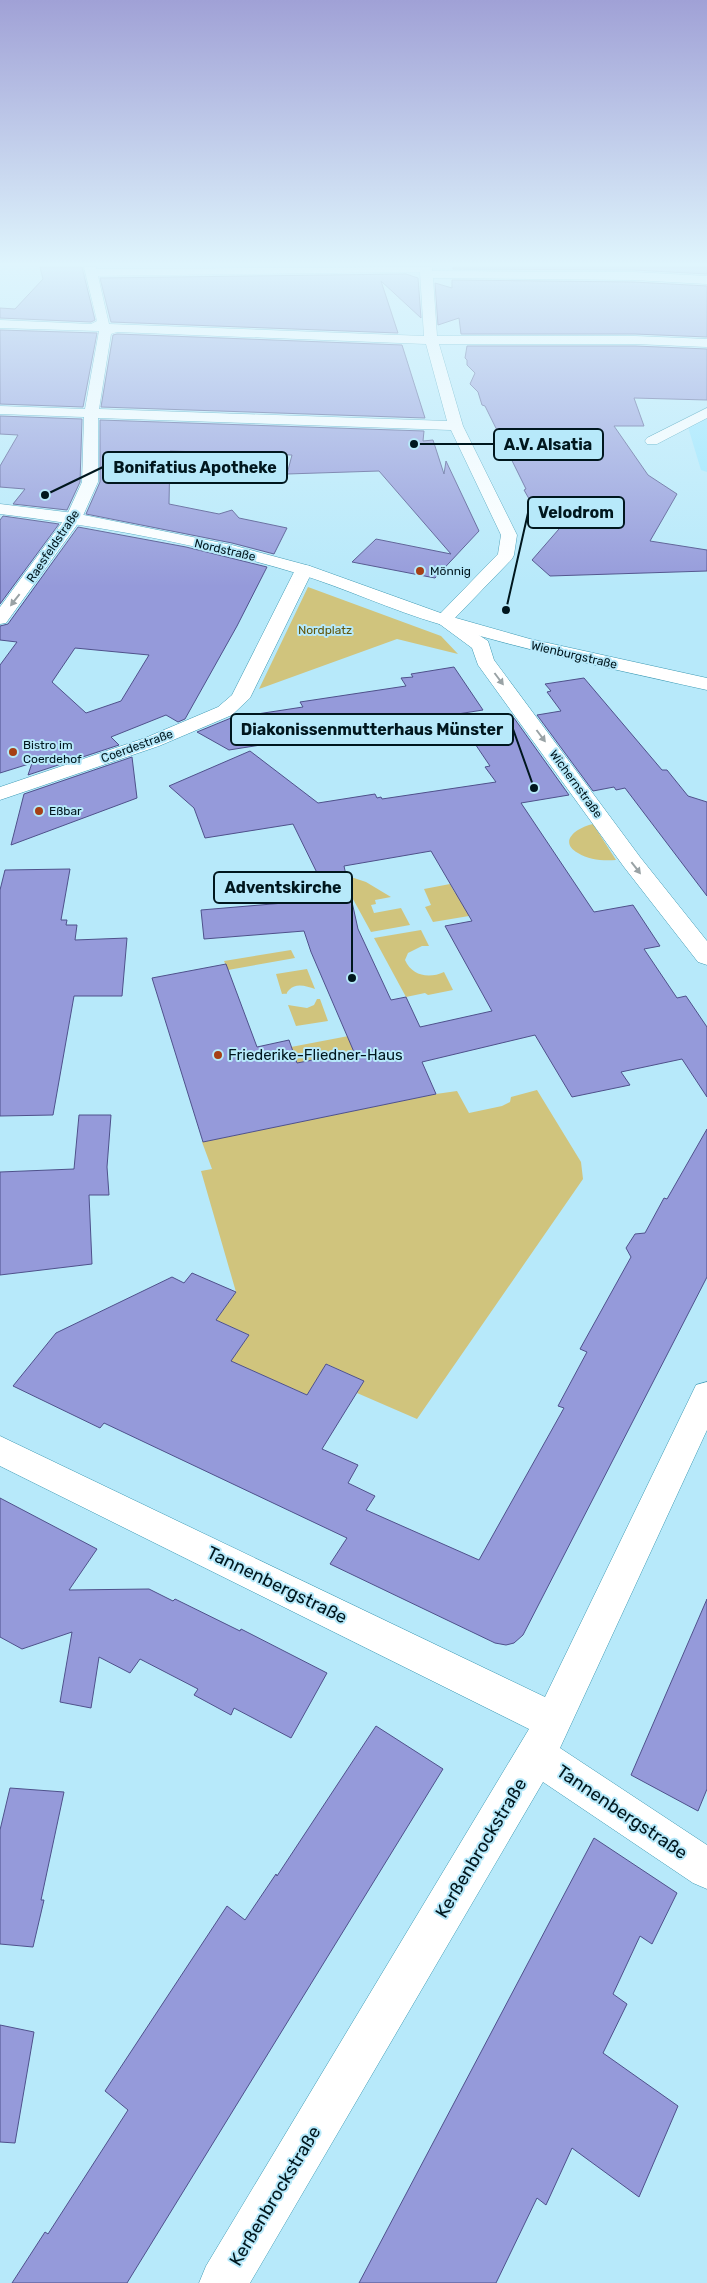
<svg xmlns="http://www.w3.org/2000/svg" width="707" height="2283" font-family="Rubik,sans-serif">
<rect width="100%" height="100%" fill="#b7e9fa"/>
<!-- built -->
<path fill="#98e5fe" d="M707,416V472L701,470L688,427Z"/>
<!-- green -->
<path fill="#d0c47d" d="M308,587L441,636L458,654L397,639L259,689Z
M593,824L616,860C603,861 589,860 578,853C557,841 578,827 593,824Z
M354,878L366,882L391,897L375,900L376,904L371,905L374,913L401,908L410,925L371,932L342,879Z
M450,884L455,893L467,891L470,913L469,916L433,922L425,907L431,905L424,889Z
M421,930L429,946H422L408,953L405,960C412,976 429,979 444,972L453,990L428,995L425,993L406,997L374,938Z
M291,950L295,958L228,970L224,961Z
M307,969L315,989C307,987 297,982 289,990C284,995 291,993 282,994L276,974Z
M317,999H320L328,1021L296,1026L288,1005L307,1008L314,1005Z
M406,1025L412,1040L297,1063L291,1047Z
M537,1090L581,1162L583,1179L417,1419L357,1393L363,1381L327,1364L307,1395L230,1361L249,1335L216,1320L236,1292L201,1171L212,1169L202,1142L436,1094L457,1091L469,1113L502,1106L510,1102L511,1097Z"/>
<!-- building -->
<path fill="#959ada" stroke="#4f518b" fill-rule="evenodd" d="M40,267H82L95,320L91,322L0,318V308L15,309L43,279Z
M453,267H707V274L634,270L453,269Z
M406,274L418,278L421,318L381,281L398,333L111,322L100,278Z
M452,280L634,282L707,286V337L635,334H461L459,318L438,325L435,283L452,288Z
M0,330L97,333L83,407L0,404Z
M117,334L402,345L425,418L101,407L113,335Z
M467,346H635L707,349V400L634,398L644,426H614L648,475L677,494L650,541L707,550V571L550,576L532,560L572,514L540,518L524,490L526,489L485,406L482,405L478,392L470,384L475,373L467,365V360L465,358Z
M0,416L82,419L80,482L67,510L13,504L25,489L0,487V466L18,435L0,434Z
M100,420L424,431L423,441L433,440L444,474L446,461L479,531L435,578L352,562L376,539L451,554L379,471L287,474L292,455L170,451L169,504L219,514L232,510L239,518L287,528L274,554L232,543L86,514L100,482Z
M3,516L59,524L0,604V520Z
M78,527L186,547L267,567L237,626L185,719L178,722L166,715L111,737L119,745L28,775L32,763L0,773V665L17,642L0,640V626L8,624ZM75,648L149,655L121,701L86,713L52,682Z
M454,667L483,710L229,750L197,732L231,718L303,707L300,702L406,686L401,678L413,677L411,674Z
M584,678L662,770H667L688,796L707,802V896L625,788L616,790L614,787L593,791L537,715L561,711L547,692L551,691L545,684Z
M514,718L569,795L521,803L594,912L633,905L660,946L644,949L677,998L686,996L707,1027V1097L682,1059L621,1072L630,1085L572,1097L535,1035L422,1062L436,1094L203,1142L152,978L226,964L257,1047L289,1040L297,1063L354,1052L311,952L304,931L204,939L201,910L284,903L282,888L323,885L293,824L205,838L194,808L169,786L250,751L318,803L375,794L377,798L381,797L382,799L496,782L485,767L490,766L463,726ZM431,851L472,921L445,926L492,1011L420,1027L406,997L391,1000L358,929L344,866Z
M132,757L137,798L11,845L24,794Z
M70,869L61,920H67L66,925H77L75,940L127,938L122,996H74L53,1115L0,1116V890L5,870Z
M79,1115H111L107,1167L109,1195H89L92,1264L0,1275V1172L74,1169Z
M707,1129V1277L523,1635L514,1643L506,1645L495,1643L330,1564L347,1538L104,1423L100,1428L13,1386L56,1333L172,1277L184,1283L192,1273L236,1292L216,1320L249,1335L231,1361L307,1395L326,1364L364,1381L322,1449L358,1465L348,1483L375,1496L366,1510L479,1560L564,1408L558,1406L587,1352L580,1349L631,1257L626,1248L635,1234L645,1233L664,1198L667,1199Z
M0,1498L97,1549L69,1590L149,1589L173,1601L175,1599L240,1631L241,1629L327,1673L291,1738L234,1708L231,1715L194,1695L198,1689L140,1659L130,1673L99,1657L91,1708L60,1702L72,1632L22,1649L0,1637Z
M707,1599V1789L698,1811L631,1775Z
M376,1726L443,1769L127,2283H12L45,2232L48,2234L128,2110L105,2091L227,1906L245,1920L276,1874L277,1876Z
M10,1788L64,1792L41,1900H44L33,1947L0,1944V1830Z
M594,1838L677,1893L652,1944L640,1936L613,1994L627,2004L603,2053L678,2106L639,2197L572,2148L546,2205L537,2198L496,2283H359Z
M0,2025L34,2032L15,2143L0,2142Z"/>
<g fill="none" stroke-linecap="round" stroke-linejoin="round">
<!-- street casing -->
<g stroke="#3d99b3" stroke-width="1">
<path id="street" d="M84,267H96V269L432,267V271L634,272L707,276V284L634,280L433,278L437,336H635L707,339V347L635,344H439L463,426L517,535L514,555L512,559L454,619L488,641L494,660L640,857L707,941V965L698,962L624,867L478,665L472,648L434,620L498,554L501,535L451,430L98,418V482L82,518L6,623L0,624V607L66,517L82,482L84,417L0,414V406L85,409L99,331L0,328V320L91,324L97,321ZM420,272L424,336L109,324L98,276ZM117,332L426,344L447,421L99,409L111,334Z
M707,408V418L657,444H647L645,441L647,438Z
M304,565L310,566L313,570L250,698L232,715L159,746L0,800V787L145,738L218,707L232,695L295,570L298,566Z
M707,1382V1430L560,1748L707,1845V1889L693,1883L543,1782L250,2283H199L206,2266L529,1729L0,1466V1436L545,1697L696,1385Z"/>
</g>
<!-- secondary casing -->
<g stroke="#3d99b3" stroke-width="1">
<path id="secondary" d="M0,504L74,513L232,545L310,566L449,616L530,639L707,678V690C617,670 527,651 439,624C391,610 345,588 296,573C200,544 100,526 0,514Z"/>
</g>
<!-- street -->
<use href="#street" fill="#fff" fill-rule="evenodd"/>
<!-- secondary -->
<use href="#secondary" fill="#fff" fill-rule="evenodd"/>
</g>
<!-- one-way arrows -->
<defs><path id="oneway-solid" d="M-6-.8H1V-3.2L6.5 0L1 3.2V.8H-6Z" transform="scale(1.25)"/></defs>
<g fill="#99a2a5">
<use href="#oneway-solid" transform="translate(15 600) rotate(128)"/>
<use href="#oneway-solid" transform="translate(499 679) rotate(53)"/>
<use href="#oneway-solid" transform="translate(541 736) rotate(53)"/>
<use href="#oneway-solid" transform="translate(636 868) rotate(52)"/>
</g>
<!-- sky -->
<linearGradient id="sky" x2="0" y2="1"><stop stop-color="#a0a1d6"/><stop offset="0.45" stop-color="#dff5fd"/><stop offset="1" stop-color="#dff5fd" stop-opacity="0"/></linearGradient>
<rect width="707" height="587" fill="url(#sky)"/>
<!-- markers -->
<g fill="#a64016" stroke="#b7e9fa" stroke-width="2">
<circle cx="420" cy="571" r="5"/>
<circle cx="13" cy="752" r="5"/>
<circle cx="39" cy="811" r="5"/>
<circle cx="218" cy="1055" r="5"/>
</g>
<g text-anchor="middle" stroke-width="4" stroke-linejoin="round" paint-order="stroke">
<!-- far-street labels -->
<g font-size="12" fill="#00171e" stroke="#b7e9fa">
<text transform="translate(53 546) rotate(-56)" y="4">Raesfeldstraße</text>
<text transform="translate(225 550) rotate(13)" y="4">Nordstraße</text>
<text transform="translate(574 655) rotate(13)" y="4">Wienburgstraße</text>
<text transform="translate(137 746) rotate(-20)" y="4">Coerdestraße</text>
<text transform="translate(576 784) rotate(54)" y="4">Wichernstraße</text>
</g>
<!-- far-poi labels -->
<g font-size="12" fill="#00171e" stroke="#b7e9fa" text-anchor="start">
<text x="430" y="575">Mönnig</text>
<text x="23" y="749">Bistro im<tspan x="23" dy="14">Coerdehof</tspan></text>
<text x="49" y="815">Eßbar</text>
</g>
<!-- far-park labels -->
<g font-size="12" fill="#62570b" stroke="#b7e9fa">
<text x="325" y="634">Nordplatz</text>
</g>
<!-- poi labels -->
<g font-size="15" fill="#00171e" stroke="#b7e9fa" text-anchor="start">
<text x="228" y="1060">Friederike-Fliedner-Haus</text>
</g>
<!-- near-street labels -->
<g font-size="18" fill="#00171e" stroke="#b7e9fa">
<text transform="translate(277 1585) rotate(26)" y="6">Tannenbergstraße</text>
<text transform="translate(622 1812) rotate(34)" y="6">Tannenbergstraße</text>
<text transform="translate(481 1848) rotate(-59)" y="6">Kerßenbrockstraße</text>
<text transform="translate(275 2196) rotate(-59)" y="6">Kerßenbrockstraße</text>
</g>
</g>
<!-- callouts -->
<path fill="none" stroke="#00171e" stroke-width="2" d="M414 444L494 444M45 495L103 467M506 610L528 513M534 788L513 729M352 978L352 888"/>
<g fill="#00171e" stroke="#b7e9fa" stroke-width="2">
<circle cx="414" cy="444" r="5"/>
<circle cx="45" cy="495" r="5"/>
<circle cx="506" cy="610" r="5"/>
<circle cx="534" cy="788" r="5"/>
<circle cx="352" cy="978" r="5"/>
</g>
<g fill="#b7e9fa" stroke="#00171e" stroke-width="2">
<rect x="494" y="429" width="109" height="31" rx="5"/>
<rect x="103" y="452" width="184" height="31" rx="5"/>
<rect x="528" y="497" width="96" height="31" rx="5"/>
<rect x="231" y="714" width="282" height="31" rx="5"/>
<rect x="214" y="872" width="138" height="31" rx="5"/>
</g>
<g font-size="16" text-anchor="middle" font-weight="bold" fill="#00171e">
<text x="548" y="450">A.V. Alsatia</text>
<text x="195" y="473">Bonifatius Apotheke</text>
<text x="576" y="518">Velodrom</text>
<text x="372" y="735">Diakonissenmutterhaus Münster</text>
<text x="283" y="893">Adventskirche</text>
</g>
</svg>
